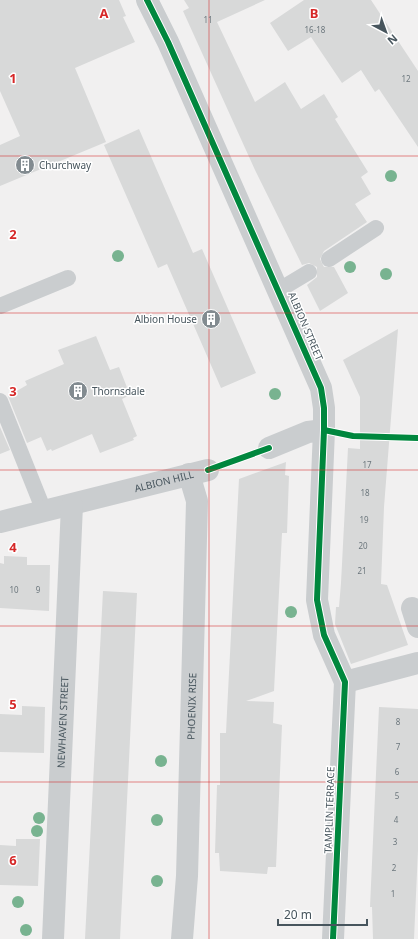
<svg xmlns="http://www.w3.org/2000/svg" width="418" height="939" font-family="'Noto Sans',sans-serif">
<rect width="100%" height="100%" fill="#f1f0f0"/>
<!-- building -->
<path fill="#d8d9d9" d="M0,0H119L126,16L123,17L135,42L75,68L106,142L0,186V145L20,136L0,91Z
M184,0H265L217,22L255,102L285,82L301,109L324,94L338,117L335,119L368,172L361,177L371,194L355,204L367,222L324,251L320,259L324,267H334L348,293L320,311L307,285L317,277V267L309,263L302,265L255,170L183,11L189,8Z
M304,0H371L418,71V147L379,89L375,92L361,70L342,83L311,37L288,51L270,23Z
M139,129L193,253L202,249L256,373L221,388L167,264L158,268L104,145Z
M398,329L384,507L381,584L387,585L408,645L351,664L335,624L336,607H339L341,583L348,448L360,449V397L343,360Z
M96,336L110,370L119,367L130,395L122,399L137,436L133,438L134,440L100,453L92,434L52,451L51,449L47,451L41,437L27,443L8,396L27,385L25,381L64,364L58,350Z
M0,427L10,450L0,454Z
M286,462L285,475L289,476L287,533H282L274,691L246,701L274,702L273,723L282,725L276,867H268L267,874L220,871L219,853H215L217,785H220V733H226L227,712L239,479Z
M4,556L27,557V565H50L49,611L0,608V563L4,564Z
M103,591L137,593L128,781L120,939H85Z
M22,706L45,707L44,753L0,752V714L22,715Z
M379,707L418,709V850L414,939H373L372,907H370Z
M16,839H40L38,886L0,885V845L16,846Z"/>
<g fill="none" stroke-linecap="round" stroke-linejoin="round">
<!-- service -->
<path stroke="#cacdcf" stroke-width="16" d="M329,259L376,228
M279,290L309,272
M0,306L68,278
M0,401L44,511"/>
<!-- minor -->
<g stroke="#cacdcf" stroke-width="22">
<path d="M147,0L168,42L321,388L324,408V430L317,600L324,635L345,682L333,939"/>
<path d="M269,448L308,432L324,430"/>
<path id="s1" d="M0,522L208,470"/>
<path d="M412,608L418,627"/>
<path d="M345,682L418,663"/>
<path id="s2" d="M53,939L72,505"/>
<path id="s3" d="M182,939L187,876L197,501L189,474"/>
</g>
<!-- cycleway casing -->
<g stroke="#fff" stroke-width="8">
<path id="cycleway" d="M147,0L168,42L321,388L324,408V430L317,600L324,635L345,682L333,939
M324,430L353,436L418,438
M208,470L269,448"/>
</g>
<!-- cycleway -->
<use href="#cycleway" stroke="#00873e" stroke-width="6"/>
</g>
<!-- trees -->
<g fill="#78b390">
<circle cx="391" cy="176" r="6"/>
<circle cx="118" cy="256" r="6"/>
<circle cx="350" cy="267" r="6"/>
<circle cx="386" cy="274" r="6"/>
<circle cx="275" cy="394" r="6"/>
<circle cx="291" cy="612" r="6"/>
<circle cx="161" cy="761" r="6"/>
<circle cx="39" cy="818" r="6"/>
<circle cx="157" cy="820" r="6"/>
<circle cx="37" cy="831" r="6"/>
<circle cx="157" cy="881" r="6"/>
<circle cx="18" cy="902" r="6"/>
<circle cx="26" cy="930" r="6"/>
</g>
<!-- grid -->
<path fill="none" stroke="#d62828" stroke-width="1" stroke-opacity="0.55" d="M209,0V939M0,156H418M0,313H418M0,470H418M0,626H418M0,782H418"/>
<!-- icons -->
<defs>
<g id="building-disc" transform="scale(1)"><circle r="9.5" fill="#828b90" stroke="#fff"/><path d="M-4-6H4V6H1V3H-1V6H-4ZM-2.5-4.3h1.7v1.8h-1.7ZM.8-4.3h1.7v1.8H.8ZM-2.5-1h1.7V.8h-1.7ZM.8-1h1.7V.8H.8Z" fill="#fff"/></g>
</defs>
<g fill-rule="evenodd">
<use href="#building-disc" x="25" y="165"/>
<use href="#building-disc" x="211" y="319"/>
<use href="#building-disc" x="78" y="391"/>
</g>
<g text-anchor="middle" stroke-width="3" stroke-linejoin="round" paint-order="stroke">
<!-- number labels -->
<g font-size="8" fill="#6c777d">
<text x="208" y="23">11</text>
<text x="315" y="33">16-18</text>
<text x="406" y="82">12</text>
<text x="367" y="468">17</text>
<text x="365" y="496">18</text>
<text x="364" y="523">19</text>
<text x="363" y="549">20</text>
<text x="362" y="574">21</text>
<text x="14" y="593">10</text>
<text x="38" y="593">9</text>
<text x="398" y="725">8</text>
<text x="398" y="750">7</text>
<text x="397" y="775">6</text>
<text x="397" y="799">5</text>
<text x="396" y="823">4</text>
<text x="395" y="845">3</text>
<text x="394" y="871">2</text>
<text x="393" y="897">1</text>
</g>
<!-- poi labels -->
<g font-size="10" fill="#47555d" stroke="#fff" text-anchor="start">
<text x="39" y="169">Churchway</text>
<text x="197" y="323" text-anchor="end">Albion House</text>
<text x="92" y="395">Thornsdale</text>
</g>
<!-- street labels -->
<g font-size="10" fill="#47555d" stroke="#fff">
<text transform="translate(306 326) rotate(67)" y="4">ALBION STREET</text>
<text dy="4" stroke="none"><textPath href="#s1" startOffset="169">ALBION HILL</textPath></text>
<text dy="4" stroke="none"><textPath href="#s3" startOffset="233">PHOENIX RISE</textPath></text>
<text dy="4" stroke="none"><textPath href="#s2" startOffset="217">NEWHAVEN STREET</textPath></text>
<text transform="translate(329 810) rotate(-88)" y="4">TAMPLIN TERRACE</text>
</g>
</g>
<g font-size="13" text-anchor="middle" font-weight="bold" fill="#d62828" stroke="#fff" stroke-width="3" stroke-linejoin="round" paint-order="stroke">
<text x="104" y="18">A</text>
<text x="314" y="18">B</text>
<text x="13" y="83">1</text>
<text x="13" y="239">2</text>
<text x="13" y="396">3</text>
<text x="13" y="552">4</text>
<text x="13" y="709">5</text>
<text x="13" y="865">6</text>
</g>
<!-- north arrow -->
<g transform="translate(386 32) rotate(139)" stroke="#ffffff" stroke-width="3" paint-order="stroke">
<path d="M0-3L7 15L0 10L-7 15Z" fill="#47555d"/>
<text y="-6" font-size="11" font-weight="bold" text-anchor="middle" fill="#47555d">N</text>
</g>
<!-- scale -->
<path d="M278 919v6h89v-6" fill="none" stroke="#47555d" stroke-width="2"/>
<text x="284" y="919" font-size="12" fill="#47555d" stroke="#ffffff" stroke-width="3" paint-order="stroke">20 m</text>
</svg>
